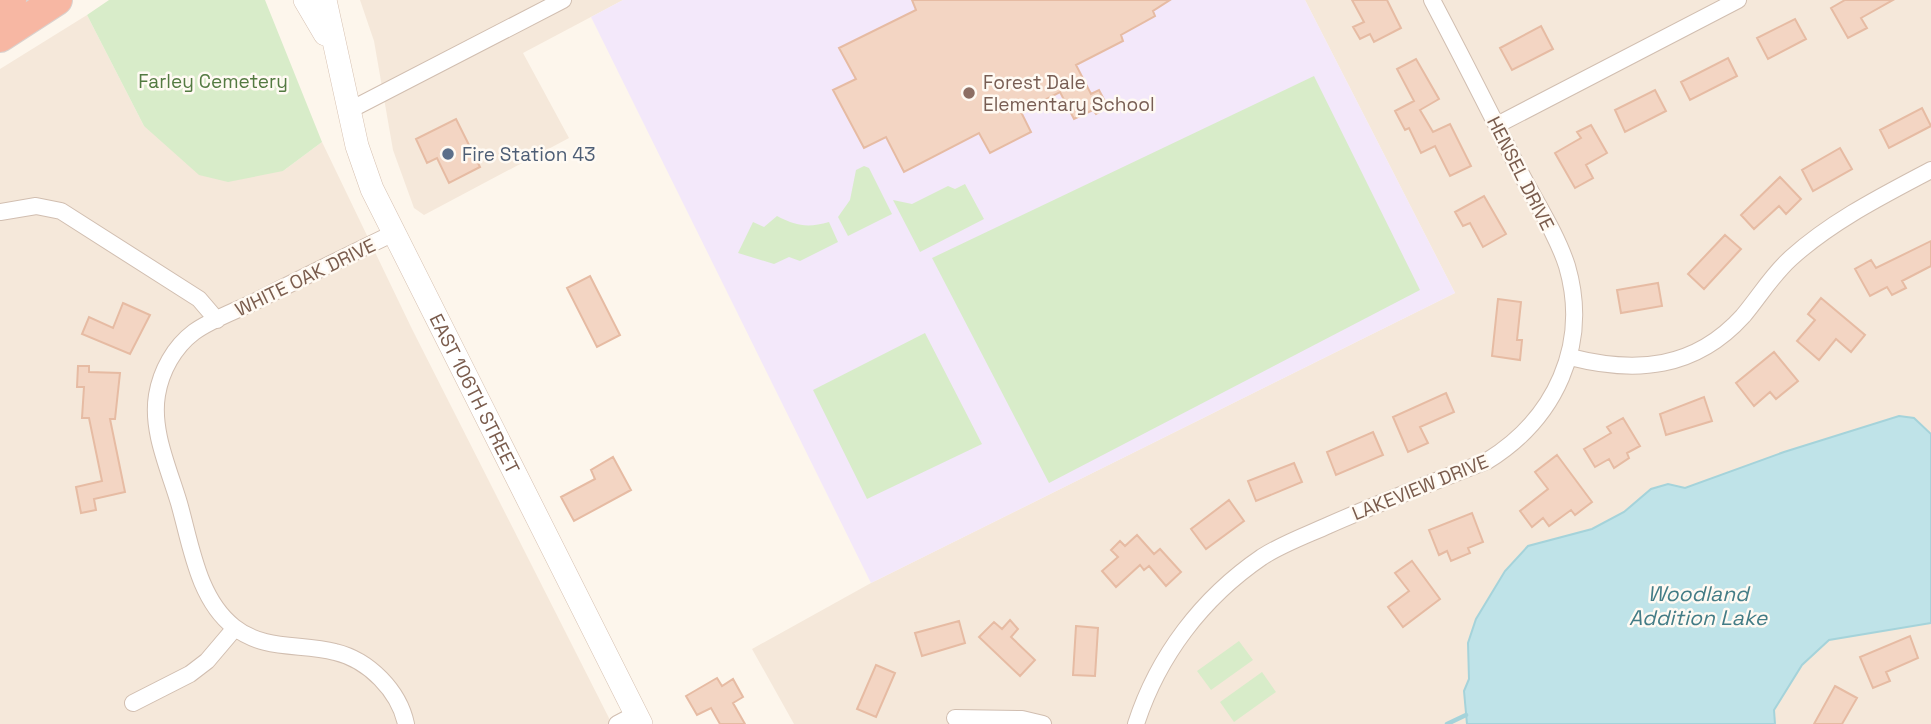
<svg xmlns="http://www.w3.org/2000/svg" width="1931" height="724" font-family="'Space Grotesk',sans-serif">
<rect width="100%" height="100%" fill="#fdf6ec"/>
<!-- residential -->
<path fill="#f5e8da" d="M360,0H623L523,53L569,138L424,215L414,208L393,150L374,41Z
M1305,0H1931V724H794L752,649L871,583L1455,293Z
M87,15L144,126L283,171L322,142L412,329L612,724H0V69Z"/>
<!-- education -->
<path fill="#f3e8fa" d="M623,0H1305L1455,293L871,583L591,17Z"/>
<!-- green -->
<path fill="#d8ecc9" d="M109,0H265L322,142L283,171L228,182L199,175L144,126L87,15Z
M1314,76L1420,290L1049,483L932,258Z
M864,166L869,168L892,214L848,236L838,217L850,200L856,170Z
M965,184L984,219L920,252L893,200L912,204L948,186L955,189Z
M777,216C796,226 808,228 829,222L838,242L800,261L789,257L774,264L738,253L753,222L764,227Z
M925,333L982,444L867,499L813,390Z
M1239,641L1253,660L1211,690L1197,671Z
M1262,672L1276,692L1234,722L1220,702Z"/>
<!-- water -->
<path fill="#bfe3e8" stroke="#a5d3da" stroke-width="2" d="M1899,416L1914,418L1931,434V623L1829,640L1802,665L1774,710L1775,724H1467L1464,691L1469,679L1468,643L1476,619L1505,571L1528,546L1592,529L1624,512L1651,489L1668,484L1685,488L1784,452Z"/>
<g fill="none" stroke-linecap="round" stroke-linejoin="round">
<!-- stream -->
<path stroke="#a5d3da" stroke-width="4.5" d="M1447,724L1466,715"/>
</g>
<!-- building -->
<path fill="#f3d5c3" stroke="#e6bba3" stroke-width="2" d="M912,0H1170L1153,11L1155,16L1121,35L1123,41L1076,65L1091,94L1099,90L1108,107L1096,114L1093,110L1074,119L1060,92L1021,112L1031,132L990,153L979,133L904,172L886,137L864,148L833,90L856,79L839,48L916,10Z
M1352,0H1387L1401,28L1374,42L1370,34L1360,39L1353,27L1364,22Z
M1845,0H1893L1861,18L1867,28L1848,38L1831,8Z
M1795,19L1806,39L1768,59L1757,38Z
M1541,26L1553,49L1512,70L1500,48Z
M1728,58L1737,76L1690,100L1681,82Z
M1416,59L1439,99L1420,110L1433,132L1450,124L1471,166L1450,176L1435,146L1421,153L1409,128L1405,130L1395,111L1414,101L1397,69Z
M1655,90L1666,111L1625,132L1615,110Z
M1922,108L1931,126L1889,148L1880,130Z
M456,119L480,167L449,183L437,158L427,163L416,139Z
M1591,125L1607,153L1586,165L1593,178L1575,188L1555,153L1581,138L1577,132Z
M1840,148L1852,169L1813,191L1802,170Z
M1780,177L1801,199L1786,214L1779,206L1754,229L1741,215Z
M1484,196L1506,234L1483,247L1470,223L1463,226L1455,212Z
M1725,235L1741,249L1704,289L1688,274Z
M1931,241V266L1902,281L1906,288L1892,295L1887,287L1870,296L1855,269L1871,260L1876,268Z
M590,276L620,335L597,347L567,288Z
M1658,283L1662,306L1621,313L1617,290Z
M1821,298L1865,335L1851,352L1836,339L1819,360L1797,341L1815,320L1808,314Z
M1498,299L1521,302L1517,340H1522L1520,360L1492,356Z
M123,303L150,315L130,354L82,334L89,317L113,328Z
M1774,352L1798,381L1776,399L1770,392L1754,406L1736,383Z
M78,366H89V372L120,373L115,419H110L125,492L94,499L96,510L81,513L76,487L102,481L89,418H82L84,387H77Z
M1446,393L1454,412L1420,427L1428,443L1408,452L1393,417Z
M1704,397L1712,421L1666,435L1660,414Z
M1623,418L1640,446L1627,453L1629,458L1614,468L1609,459L1595,467L1584,449L1611,433L1607,427Z
M1373,432L1383,455L1336,475L1327,452Z
M1557,455L1592,502L1575,515L1571,510L1549,526L1543,518L1532,527L1520,511L1548,489L1535,472Z
M613,457L631,490L574,521L561,497L595,479L591,470Z
M1294,463L1302,482L1256,501L1248,481Z
M1229,500L1244,521L1206,549L1191,529Z
M1472,513L1483,542L1468,548L1470,553L1451,561L1447,551L1439,555L1429,530Z
M1137,535L1154,554L1160,549L1181,572L1166,586L1149,566L1144,570L1140,565L1116,587L1102,571L1118,557L1111,550L1120,541L1125,546Z
M1412,561L1440,599L1403,627L1388,607L1409,591L1395,573Z
M1010,620L1018,629L1011,637L1035,660L1020,676L979,637L994,622L1002,629Z
M959,621L965,643L922,656L915,633Z
M1076,626L1098,628L1095,676L1073,675Z
M1910,636L1918,658L1886,672L1890,681L1873,688L1860,657Z
M876,665L895,673L876,717L857,709Z
M717,678L722,686L733,679L743,697L733,703L745,724H720L711,708L697,715L686,696Z
M1835,686L1857,698L1842,724H1814Z"/>
<g fill="none" stroke-linecap="round" stroke-linejoin="round">
<!-- street casing -->
<g stroke="#d1beb0" stroke-width="18">
<path id="street" d="M350,110L563,0
M1497,125L1738,0
M0,212L36,206L61,211L199,299L217,320
M394,233C348,255 302,278 256,301C236,311 212,319 194,332C174,347 161,371 157,395C151,431 169,469 179,503C191,545 198,599 234,627C264,651 301,643 335,652C369,660 399,691 406,724
M1570,357C1636,374 1695,369 1743,316C1759,297 1772,275 1791,258C1832,221 1882,196 1931,170
M133,703L190,674L207,661L235,628
M955,718L1022,719L1043,724
M617,724L636,714
M1136,724C1158,656 1202,598 1262,557C1282,544 1307,535 1329,525C1381,502 1434,482 1487,461C1555,419 1590,345 1567,266C1556,232 1533,198 1517,166C1489,110 1461,55 1432,0"/>
</g>
<!-- secondary casing -->
<g stroke="#d6c0b0" stroke-width="24">
<g id="secondary">
<path d="M305,0L325,34"/>
<path id="s1" d="M325,0L357,146L372,189L641,724"/>
</g>
</g>
<!-- highway casing -->
<g stroke="#dad1cd" stroke-width="32">
<path id="highway" d="M0,7L11,0
M0,37L57,0"/>
</g>
<!-- street -->
<use href="#street" stroke="#fff" stroke-width="16"/>
<!-- secondary -->
<use href="#secondary" stroke="#fff" stroke-width="23"/>
<!-- highway -->
<use href="#highway" stroke="#f7b7a3" stroke-width="30"/>
</g>
<!-- markers -->
<circle fill="#8d6e63" stroke="#fffaf3" stroke-width="2.5" cx="969" cy="93" r="7"/>
<circle fill="#5c6f8a" stroke="#fffaf3" stroke-width="2.5" cx="448" cy="154" r="7"/>
<g text-anchor="middle" stroke-width="5" stroke-linejoin="round" paint-order="stroke">
<!-- park labels -->
<g font-size="19" fill="#537a41" stroke="#fffaf3">
<text x="213" y="88">Farley Cemetery</text>
</g>
<!-- education labels -->
<g font-size="19" fill="#785e54" stroke="#fffaf3" text-anchor="start">
<text x="983" y="89">Forest Dale<tspan x="983" dy="22">Elementary School</tspan></text>
</g>
<!-- service labels -->
<g font-size="19" fill="#4e5e75" stroke="#fffaf3" text-anchor="start">
<text x="462" y="161">Fire Station 43</text>
</g>
<!-- street labels -->
<g font-size="19" fill="#7a5c4d" stroke="#fffaf3">
<text transform="translate(1521 173) rotate(63)" y="7">HENSEL DRIVE</text>
<text transform="translate(305 277) rotate(-26)" y="7">WHITE OAK DRIVE</text>
<text dy="7" stroke="none"><textPath href="#s1" startOffset="424">EAST 106TH STREET</textPath></text>
<text transform="translate(1420 487) rotate(-22)" y="7">LAKEVIEW DRIVE</text>
</g>
<!-- water labels -->
<g font-size="21" font-style="italic" fill="#437c86" stroke="#fffaf3">
<text x="1698" y="601">Woodland<tspan x="1698" dy="24">Addition Lake</tspan></text>
</g>
</g>
</svg>
